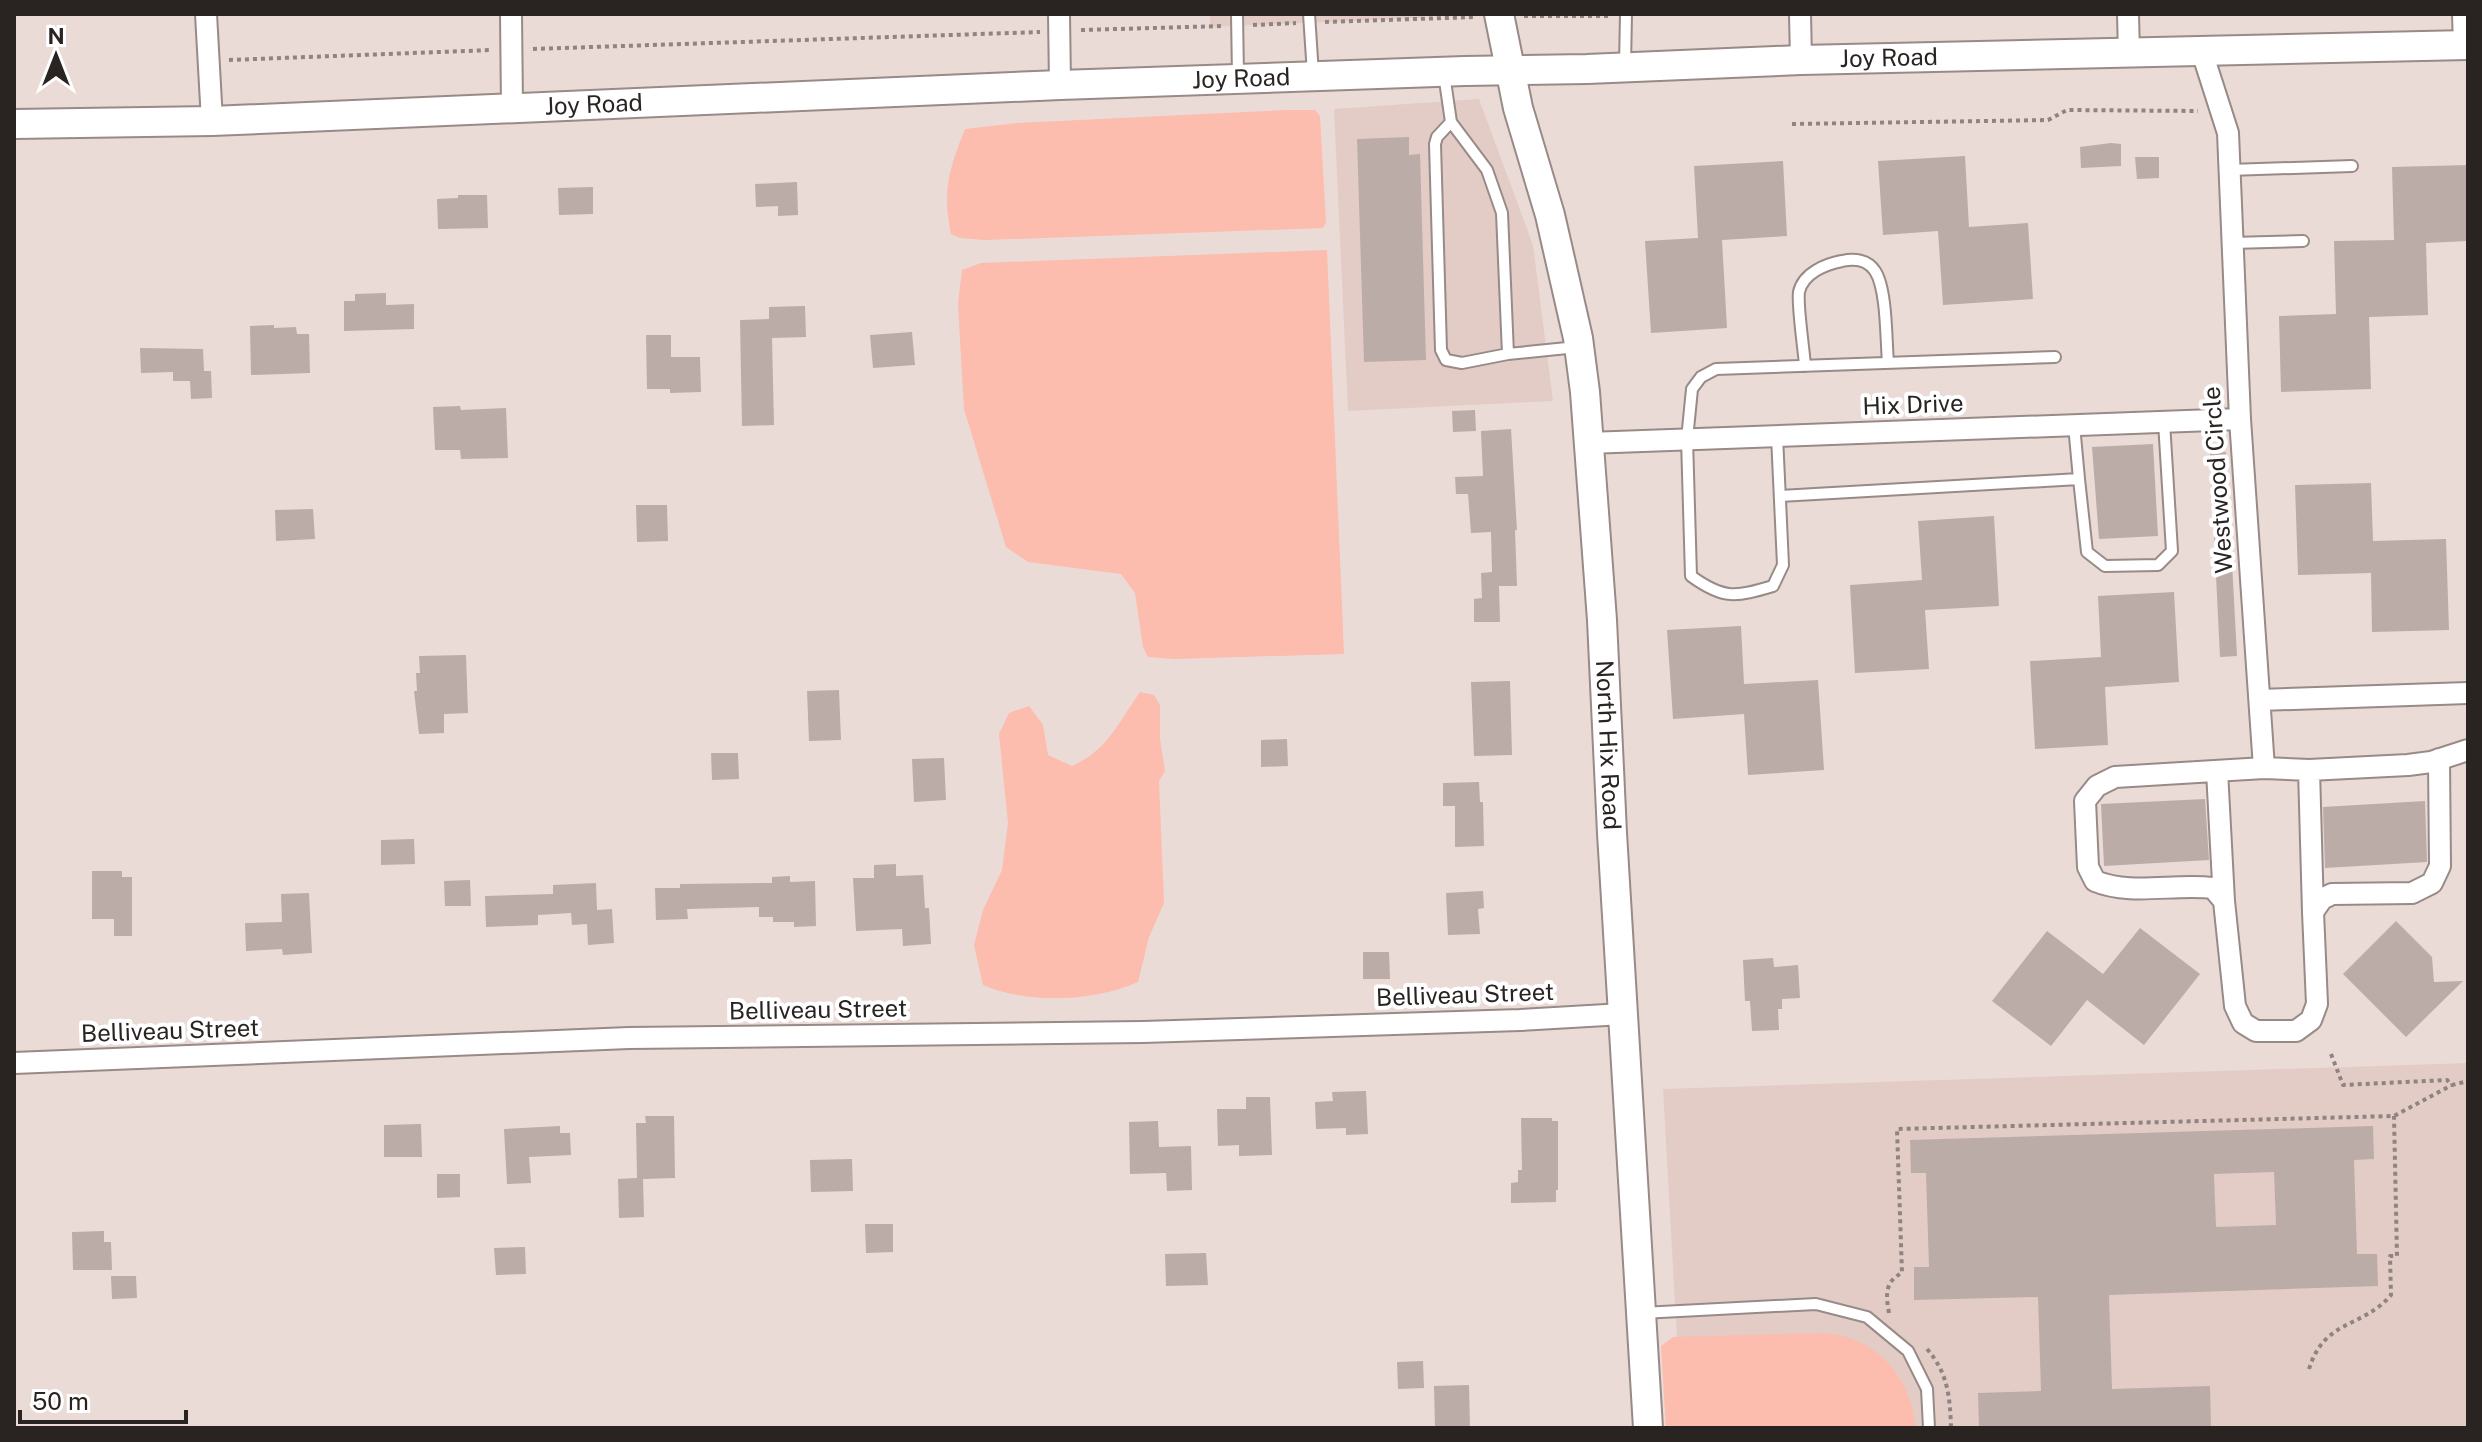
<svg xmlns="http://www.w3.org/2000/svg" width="2482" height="1442" font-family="'Public Sans',sans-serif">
<rect width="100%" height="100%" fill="#ebdbd7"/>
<!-- built -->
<path fill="#e3ccc6" d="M1210,14H1421V18L1210,27Z
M1479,99L1533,245L1553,401L1348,411L1334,109Z
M2468,1063V1428H1682L1663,1089Z"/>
<!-- green -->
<path fill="#fcbcae" d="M1286,110H1315L1320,116L1326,222L1323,228L985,240L960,238L951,234C942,191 949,169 965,129L1017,123Z
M1327,250L1344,654L1174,659L1148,657L1143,647L1135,593L1121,574L1028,562L1006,547L964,409L958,303L962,270L981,263Z
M1140,692L1154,695L1160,705V739L1165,771L1159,781L1164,903L1149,937L1138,982C1094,1002 1027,1004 983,985L974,945L983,910L1002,870L1008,823L999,734L1009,713L1029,706L1043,725L1048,755L1072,766C1108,750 1118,723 1140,692Z
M1782,1334C1798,1334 1816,1332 1832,1334C1880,1340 1913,1382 1915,1428H1666L1661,1346L1673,1337Z"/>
<!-- building -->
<path fill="#bbaca8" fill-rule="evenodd" d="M1409,137V155L1420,154L1426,360L1364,362L1357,139Z
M2111,143L2121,144V166L2081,168L2080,147Z
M1965,156L1969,227L2028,223L2033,299L1943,305L1938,231L1883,235L1878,161Z
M2135,157H2159V178L2137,179Z
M1783,161L1787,236L1722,240L1727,328L1651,333L1645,241L1698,238L1694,166Z
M2468,165V241L2426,243L2428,315L2369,317L2371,389L2281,392L2279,316L2336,314L2334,241L2394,240L2392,167Z
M797,182L798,215L778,216V206L756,207L755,184Z
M593,187V214L559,215L558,188Z
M458,195H487L488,228L438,229L437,199L458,198Z
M386,293V305L414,304V329L344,331V301H355V294Z
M805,306L806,337L772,338L774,425L742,426L740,320L769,319V307Z
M274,325V328L296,327L297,334H309L310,373L251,375L250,326Z
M912,332L915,365L873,368L870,335Z
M646,335H671V357H700L701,392L670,393V389H647Z
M140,348L203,349L204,371H211L212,398L191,399L190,381H173V372L141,373Z
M460,406L461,410L506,408L508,458L461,459L460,450H435L433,407Z
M1475,410L1476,431L1453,432L1452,411Z
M1511,429L1517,530H1515L1517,586H1499L1500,622H1474V599L1482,598L1481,573L1492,572L1491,532L1471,533L1468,494H1456L1455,477L1483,476L1481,431Z
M2153,444L2158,536L2099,539L2092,447Z
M2226,452L2237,656L2220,657L2210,453Z
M2371,483L2373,541L2446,539L2449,630L2372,632L2371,573L2298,575L2295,485Z
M636,505H667L668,541L637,542Z
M313,509L315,539L276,541L275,510Z
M1994,516L1999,606L1925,610L1929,669L1855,673L1850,585L1922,580L1918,521Z
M2174,592L2179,682L2105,687L2108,745L2035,749L2030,661L2101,657L2098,596Z
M1741,626L1744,684L1818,680L1824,770L1748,775L1744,714L1673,719L1667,630Z
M466,655L468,713L444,714V733L419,734L414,691H417L416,673H420L419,656Z
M1510,681L1512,755L1474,756L1471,682Z
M839,690L841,740L809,741L807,691Z
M1287,739L1288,766L1261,767V740Z
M711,753H738L739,779L712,780Z
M944,758L946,800L914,802L912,759Z
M1479,782L1480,802H1483L1484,846L1455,847V806H1443V783Z
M2205,799L2209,860L2104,866L2101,804Z
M2425,801L2427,862L2325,868L2323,807Z
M414,839L415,864L381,865V840Z
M896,864V876L923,875L925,908H929L931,944L903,946L902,929L856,931L853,878H874V865Z
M92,871H122V877H132V936H114V919H92Z
M790,876V882L815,881L816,926L794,927V922H773V917H759V907L687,909L688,919L656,920L655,888H680V884L772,883V877Z
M470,880L471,906H445L444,881Z
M596,883L597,910L612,909L614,943L588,945L587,924L572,925L571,913L538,915V925L486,927L485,896L553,894V885Z
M1483,891L1484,908L1478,909L1480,934L1448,935L1446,893Z
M309,893L312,953L283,955L282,949L246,951L245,923L282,922L281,894Z
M2396,921L2432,957L2434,982L2463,981L2406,1037L2343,974Z
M2140,928L2200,974L2144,1045L2087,1000L2051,1046L1992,1001L2047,931L2103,974Z
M1363,952H1389L1390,979H1363Z
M1773,958L1774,967L1798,965L1800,998L1782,999V1009H1778L1779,1030L1752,1031L1750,1001H1745L1743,960Z
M1366,1091L1368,1134L1346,1135V1128L1316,1129L1315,1102L1333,1101L1332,1092Z
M1246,1097H1270L1272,1155L1239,1156V1145L1218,1146L1217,1109H1246Z
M645,1116H674L675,1178L643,1179L644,1217L619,1218L618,1179L637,1178L636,1123H646Z
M1521,1118H1552V1121H1558V1190H1556V1202L1511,1203V1183L1518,1182V1170H1522Z
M1158,1121L1159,1147L1191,1146L1192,1190L1167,1191L1166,1173L1130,1174L1129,1122Z
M421,1124L422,1157H384V1125Z
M560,1126V1133H570L571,1155L529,1157L531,1183L507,1184L504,1129Z
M2373,1126L2374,1159L2354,1160L2357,1254H2377L2378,1286L2109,1295L2112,1389L2210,1386L2211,1428H1979L1978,1393L2041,1391L2038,1297L1914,1300V1267H1929L1926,1173H1911L1910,1140ZM2274,1172L2276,1225L2216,1227L2214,1174Z
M852,1159L853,1191L811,1192L810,1160Z
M437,1174H460V1197L437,1198Z
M865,1224H893V1252L866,1253Z
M104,1231V1242H111L112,1270H73L72,1232Z
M525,1247L526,1274L496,1275L494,1248Z
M1206,1253L1208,1285L1166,1286L1165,1254Z
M111,1276H136L137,1298L112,1299Z
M1423,1361L1424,1388L1398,1389L1397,1362Z
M1469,1385L1470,1428H1435L1434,1386Z"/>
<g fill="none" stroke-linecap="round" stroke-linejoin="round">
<!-- lane casing -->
<g stroke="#988a86" stroke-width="14">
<path id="lane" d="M1237,14L1238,76
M1309,14L1313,74
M1625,66L1626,14
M1444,74L1451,122L1487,170L1502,213L1508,354L1577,347
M1451,122L1437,137L1435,144L1441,350L1446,360L1462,363L1508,354
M2229,170L2352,166
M2231,243L2303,241
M1805,366C1804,350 1797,305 1799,292C1803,273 1826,264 1842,261C1855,258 1868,260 1875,271C1887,289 1886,340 1888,363
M2074,425L2079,479
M1777,436L1783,565L1773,586C1736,597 1724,600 1691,576L1687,439L1692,389L1701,377L1716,369L2055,357
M1780,496L2079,479L2087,552L2105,566L2158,565L2172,551L2164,422
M1642,1313L1816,1304L1867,1317L1908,1351L1927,1389L1929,1428"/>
</g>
<!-- street casing -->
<g stroke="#988a86" stroke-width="24">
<path id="street" d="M206,14L212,121
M511,14L512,107
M1059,14L1060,85
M1800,14L1801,60
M2128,14L2129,54
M2463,14L2464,45
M2202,52L2228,133L2240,419L2264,768L2309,770L2408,765L2431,762L2468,750
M1588,443L2240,419
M2260,700L2468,693
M2264,768L2115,777L2097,786L2085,801L2088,867L2095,881C2131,896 2175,883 2213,888L2224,901L2235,1006L2243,1023L2256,1031H2296L2311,1020L2317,1004L2313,912L2322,899L2332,894L2412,893L2432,883L2440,866L2439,759
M2309,770L2313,912
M2217,771L2224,901
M14,1063L629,1038L1143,1032L1520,1020L1623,1014"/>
</g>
<!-- secondary casing -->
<g stroke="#988a86" stroke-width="32">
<g id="secondary">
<path id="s1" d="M1499,14L1518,108L1550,215L1578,338L1585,392L1602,620L1612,833L1648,1428"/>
<path id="s2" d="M14,124L212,121L1060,85L1465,71L1587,69L1801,60L2468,45"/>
</g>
</g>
<!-- path -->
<path stroke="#8f8481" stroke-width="4" stroke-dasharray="4 4" stroke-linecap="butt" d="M1524,16H1612
M1325,22L1476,17
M1253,25L1296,23
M1081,30L1224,26
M533,49L1040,32
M229,60L492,50
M1792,124L2048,120L2067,110L2198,111
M2331,1054L2343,1085L2447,1080L2452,1085L2468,1081
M1889,1313C1886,1296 1884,1282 1902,1273L1897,1129L2394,1116L2452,1085
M1927,1349C1948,1373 1950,1397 1951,1428
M2309,1369C2325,1318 2362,1329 2391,1295L2390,1256H2397L2394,1116"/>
<!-- lane -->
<use href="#lane" stroke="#fff" stroke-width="10"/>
<!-- street -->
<use href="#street" stroke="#fff" stroke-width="20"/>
<!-- secondary -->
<use href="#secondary" stroke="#fff" stroke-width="28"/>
</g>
<g text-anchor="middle" stroke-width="8" stroke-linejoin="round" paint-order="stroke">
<!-- street labels -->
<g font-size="24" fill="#292322" stroke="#fff">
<text dy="8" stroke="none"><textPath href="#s2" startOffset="1876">Joy Road</textPath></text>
<text dy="8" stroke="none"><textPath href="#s2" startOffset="1228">Joy Road</textPath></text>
<text dy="8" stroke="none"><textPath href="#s2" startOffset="580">Joy Road</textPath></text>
<text transform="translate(1913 405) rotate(-2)" y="8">Hix Drive</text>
<text transform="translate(2218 480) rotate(-94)" y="8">Westwood Circle</text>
<text dy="8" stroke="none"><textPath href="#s1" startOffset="742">North Hix Road</textPath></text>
<text transform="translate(1465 995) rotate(-2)" y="8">Belliveau Street</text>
<text transform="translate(818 1010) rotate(-1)" y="8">Belliveau Street</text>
<text transform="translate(170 1031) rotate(-2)" y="8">Belliveau Street</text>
</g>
</g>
<!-- border -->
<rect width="2482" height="1442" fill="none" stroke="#292322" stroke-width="32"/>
<!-- north arrow -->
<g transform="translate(56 56)" stroke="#ffffff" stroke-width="6" paint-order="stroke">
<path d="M0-6L14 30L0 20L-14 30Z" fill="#292322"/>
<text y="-12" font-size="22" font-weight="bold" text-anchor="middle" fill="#292322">N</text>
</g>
<!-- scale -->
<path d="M20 1410v12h166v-12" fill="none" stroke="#292322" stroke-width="4"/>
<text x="32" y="1410" font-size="24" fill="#292322" stroke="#ffffff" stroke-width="6" paint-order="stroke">50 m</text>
</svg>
